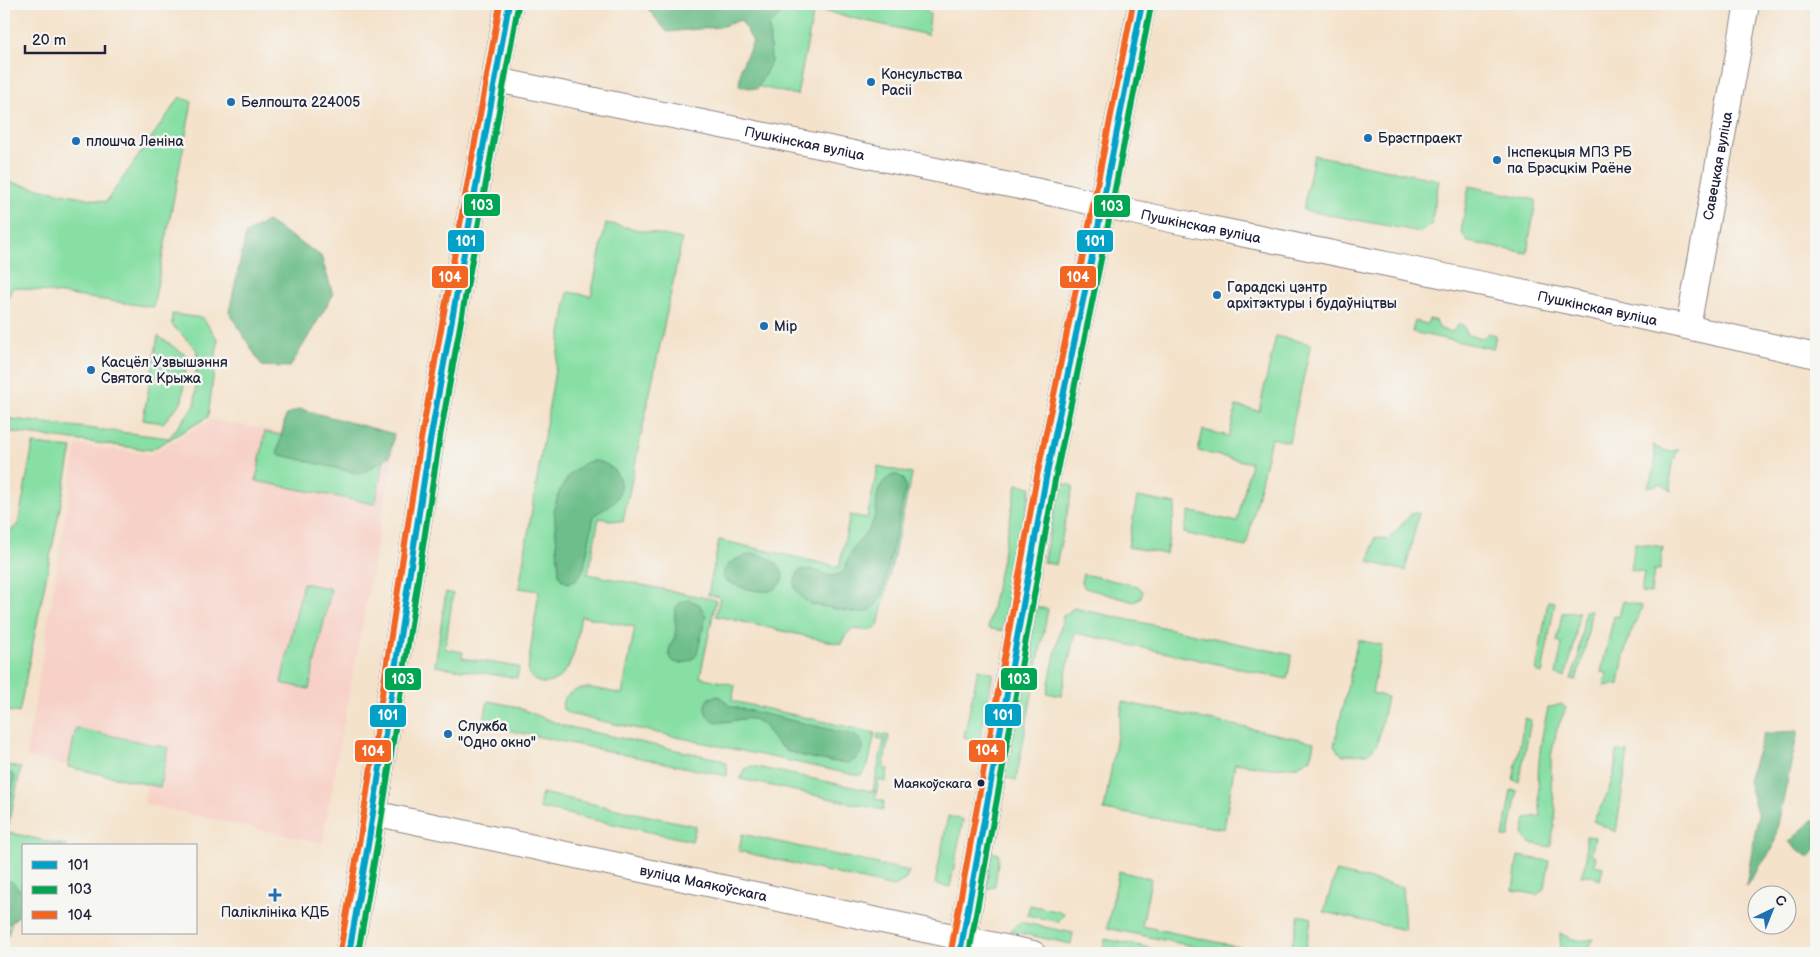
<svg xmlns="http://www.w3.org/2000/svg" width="1820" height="957" font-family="'Balsamiq Sans',sans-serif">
<rect width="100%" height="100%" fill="#f6f6f2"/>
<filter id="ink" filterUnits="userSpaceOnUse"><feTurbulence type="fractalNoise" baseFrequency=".02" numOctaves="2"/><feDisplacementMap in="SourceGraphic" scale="10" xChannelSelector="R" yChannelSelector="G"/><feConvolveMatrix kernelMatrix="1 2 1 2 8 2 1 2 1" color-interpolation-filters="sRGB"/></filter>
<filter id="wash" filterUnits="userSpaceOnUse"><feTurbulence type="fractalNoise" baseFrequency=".0096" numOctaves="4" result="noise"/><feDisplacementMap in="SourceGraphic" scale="20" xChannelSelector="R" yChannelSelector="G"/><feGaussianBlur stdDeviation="1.12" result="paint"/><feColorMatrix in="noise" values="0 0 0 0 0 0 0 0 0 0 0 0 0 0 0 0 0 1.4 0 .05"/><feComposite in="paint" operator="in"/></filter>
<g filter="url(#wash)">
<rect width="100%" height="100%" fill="#f4e2ca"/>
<!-- built -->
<path fill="#f7d1c7" d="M210,420L394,450L322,843L144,804L147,784L26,757L77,445L151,454Z"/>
<!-- green -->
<path fill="#87dfa4" stroke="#548070" d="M798,4H918L930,14L928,35L814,9L797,95L747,84L774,8L795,12Z
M180,97L192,102L153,307L13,287L4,305V181L106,202Z
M1314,155L1439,180L1431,225L1421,232L1303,210Z
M1469,186L1536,200L1527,253L1468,242L1461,232Z
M606,223L682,239L623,522L599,518L588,574L716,600L700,677L735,685L732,701L875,733L868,766L861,775H855L569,714L563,709C559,695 578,687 590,688C601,689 612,692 622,694L635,627L581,616C576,639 576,672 551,682C547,683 544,684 539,682C532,680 528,675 528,668L539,591L519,588L568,292L591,296Z
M172,314L203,318L218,340L208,417L151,450L4,431V418L169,438L195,405L197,350L172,325Z
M1429,319L1435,320L1440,329L1452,332L1458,325L1464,326L1467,335L1483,338L1489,333L1496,335L1493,349L1412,332L1415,321L1427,324Z
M158,336L187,356L182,401L163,423L143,420Z
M1276,336L1311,344L1289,442L1271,438L1246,547L1184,533L1189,511L1237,522L1251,463L1198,451L1203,430L1229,436L1236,406L1259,411Z
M265,432L385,455L375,504L256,481Z
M33,444L72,448L19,713L4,710V544L5,536L18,524Z
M1653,445C1662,451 1669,453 1679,449C1670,464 1669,475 1672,491L1661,484L1647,487C1655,473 1657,461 1653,445Z
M878,466L912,474L878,626C862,638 852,617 841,644L716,616L720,597L708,595L719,540L839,567L850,515L867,518Z
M1061,483L1073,486L1056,565L1043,562Z
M1017,484L1031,487L1002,631L988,628Z
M1137,497L1176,504L1166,554L1128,547Z
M1413,512L1419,513L1405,571L1369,562L1375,537L1388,540Z
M1635,543L1663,547L1660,570H1654L1651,593L1641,592L1644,572L1631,570Z
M1083,574L1138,586L1143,592L1141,597L1134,602L1085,588L1081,582Z
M303,583L331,589L309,689L281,683Z
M446,592L453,594L445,649L463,652L462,658L519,667L517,678L435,666Z
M1548,601L1555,602L1542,674L1536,672Z
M1623,601L1642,606C1640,616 1634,624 1630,635C1624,650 1622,668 1619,684L1604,686L1607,673L1601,672L1614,616L1619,617Z
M1035,607L1048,609L1016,780L1003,777Z
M1074,608L1292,655L1287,679L1075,633L1061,696L1047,693L1063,616Z
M1585,611H1591C1588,635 1584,657 1576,680L1571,679L1578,659Z
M1579,612L1574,646L1565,677L1556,675L1562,644L1557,642L1562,613Z
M1358,640L1382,645L1372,693L1387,697L1377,745L1367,754L1342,755L1334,746Z
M978,669L993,673L980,740L964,737Z
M488,701L514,706L564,726L719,759C728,762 728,768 727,776L483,725Z
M1123,702L1314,742L1311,758L1298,766L1270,768L1235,763L1224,829L1104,810Z
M1562,704L1566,708L1557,729L1551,756V782L1556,811L1551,847L1529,843L1523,836L1526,818L1541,816C1535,775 1539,748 1548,708Z
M1525,718L1531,720L1519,782L1513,780Z
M76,728L168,748L160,787L68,767Z
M878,734L889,736L883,768L888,769L885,782L879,780L875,799L884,801L883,810L740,779L744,769L752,766L876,792L873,790L884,740L877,738Z
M1617,751L1628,752L1616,832L1593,821C1608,796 1614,780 1617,751Z
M4,764L21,768L7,832L67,846H24V880L6,942L4,941Z
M1511,790L1517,791L1509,837H1503Z
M542,793L696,826L692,841L539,808Z
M948,816L963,820L950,887L935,884Z
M742,834L909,871L906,879L893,887L739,851Z
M1586,836L1595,837L1591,855L1596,857L1594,865L1603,867L1600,880L1590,875L1581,876L1586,861Z
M991,852L999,854L995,886L986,890Z
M1518,856L1549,861L1545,888L1537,895L1513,890Z
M1119,871L1151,879L1142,926L1267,953H1225L1107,928Z
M1336,872L1402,887L1405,930L1324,912Z
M1030,905L1064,913L1058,922L1027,915Z
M1299,915L1312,918L1304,953H1290Z
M1020,922L1073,933L1071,944L1010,931Z
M1560,933C1572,940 1580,942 1593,939L1587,953H1561Z
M1105,939L1176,953H1116L1103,951Z"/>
<!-- forest -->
<path fill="#6dbe8a" stroke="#487062" d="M644,4H780L781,14L769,25L771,62L757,89L739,86L741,67L753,42L741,20L720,27L667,32Z
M267,221L321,256L333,295L290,367L262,366L229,312L246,234Z
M300,409L394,434L390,456L361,474L277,454L286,415Z
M591,461C611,460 629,480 616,500C610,508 601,509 594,516L584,568L576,581L568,583L561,579L559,574L554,508L560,490L571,473L584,463Z
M893,475H897L903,478L906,488L883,590C875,615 864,615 841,610C831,608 821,606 810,604C802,598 796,594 794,584L798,572C814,562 829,584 842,572C847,567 848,558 852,551C858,540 869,532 874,519C880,500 871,487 893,475Z
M752,554C765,555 783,563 783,578C781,584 776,589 769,591C759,593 732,586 724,579C720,564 740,557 752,554Z
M689,600L699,604L706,615L697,654C692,663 672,669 669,654C668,647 674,642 675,635C678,621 667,604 689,600Z
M717,696L721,697L730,706L854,735C870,746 862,756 849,763C831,762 792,757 779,745C770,737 767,725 756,720C741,714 715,732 706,713C704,707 705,703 709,698Z
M1798,731L1773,848L1746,886L1758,816L1748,781L1764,733Z
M4,769L15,776L4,836Z
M1813,819L1816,822V849L1809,858L1789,842Z
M4,881H11L23,894L20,915L4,927Z"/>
</g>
<g filter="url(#ink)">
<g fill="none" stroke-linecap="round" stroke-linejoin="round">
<!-- minor casing -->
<g stroke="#8b8282" stroke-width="26">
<g id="minor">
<path id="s1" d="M497,80L1068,197C1143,216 1218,229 1294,245C1468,281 1643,316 1816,356"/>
<path id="s2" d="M1688,327L1747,4"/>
<path id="s3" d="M373,813L1033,953"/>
</g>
</g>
<!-- secondary casing -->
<g stroke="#8b8282" stroke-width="29">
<path id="secondary" d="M349,953L369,839L430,441L509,4
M960,953L1046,478L1095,243L1142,4"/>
</g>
<!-- minor -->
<use href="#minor" stroke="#fff" stroke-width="24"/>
<!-- secondary -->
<use href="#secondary" stroke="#fce5d0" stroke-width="28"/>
<!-- bus-1 casing -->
<g stroke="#f6f6f2" stroke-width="10">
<path id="bus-1" d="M349,953L369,839L430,441L509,4
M960,953L1046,478L1095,243L1142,4"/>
</g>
<!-- bus-2 casing -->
<g stroke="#f6f6f2" stroke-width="10">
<path id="bus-2" d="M358,953L378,840L439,442L518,6
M969,953L1055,480L1104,245L1151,6"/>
</g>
<!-- bus-3 casing -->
<g stroke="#f6f6f2" stroke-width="10">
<path id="bus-3" d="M340,951L360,838L421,439L500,4
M951,951L1037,476L1086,241L1133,4"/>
</g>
<!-- bus-1 -->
<use href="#bus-1" stroke="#02a2c7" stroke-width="6"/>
<!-- bus-2 -->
<use href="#bus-2" stroke="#00a651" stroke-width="6"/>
<!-- bus-3 -->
<use href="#bus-3" stroke="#f26522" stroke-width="6"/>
</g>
</g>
<!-- markers -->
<g fill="#1f6fb2" stroke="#f6f6f2" stroke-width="2">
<circle cx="871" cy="82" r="5"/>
<circle cx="231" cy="102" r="5"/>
<circle cx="1368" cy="138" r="5"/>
<circle cx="76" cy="141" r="5"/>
<circle cx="1497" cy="160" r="5"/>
<circle cx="1217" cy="295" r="5"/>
<circle cx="764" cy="326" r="5"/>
<circle cx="91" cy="370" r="5"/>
<circle cx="448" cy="734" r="5"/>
<path d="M272.5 887.5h5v5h5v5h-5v5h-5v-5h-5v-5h5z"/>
</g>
<circle fill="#22223b" stroke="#f6f6f2" stroke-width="2" cx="981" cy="783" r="4.5"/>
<g text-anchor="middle" stroke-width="5" stroke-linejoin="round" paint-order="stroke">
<!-- bus labels -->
<g font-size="13" fill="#22223b" stroke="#f6f6f2" text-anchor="end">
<text x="972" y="788">Маякоўскага</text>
</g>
<!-- poi labels -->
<g font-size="14" fill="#22223b" stroke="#f6f6f2" text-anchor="start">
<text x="881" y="79">Консульства<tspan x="881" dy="16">Расіі</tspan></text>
<text x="241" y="107">Белпошта 224005</text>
<text x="1378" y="143">Брэстпраект</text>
<text x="86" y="146">плошча Леніна</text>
<text x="1507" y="157">Інспекцыя МПЗ РБ<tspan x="1507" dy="16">па Брэсцкім Раёне</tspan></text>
<text x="1227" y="292">Гарадскі цэнтр<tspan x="1227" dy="16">архітэктуры і будаўніцтвы</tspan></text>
<text x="774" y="331">Мір</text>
<text x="101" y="367">Касцёл Узвышэння<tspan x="101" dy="16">Святога Крыжа</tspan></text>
<text x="458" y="731">Служба<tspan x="458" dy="16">"Одно окно"</tspan></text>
<text x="275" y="917" text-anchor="middle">Паліклініка КДБ</text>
</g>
<!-- street labels -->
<g font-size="14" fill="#22223b" stroke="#f6f6f2">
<text dy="5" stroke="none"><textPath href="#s1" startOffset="314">Пушкінская вуліца</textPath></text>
<text dy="5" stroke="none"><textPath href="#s2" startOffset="164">Савецкая вуліца</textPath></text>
<text dy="5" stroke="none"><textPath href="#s1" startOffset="719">Пушкінская вуліца</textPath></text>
<text dy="5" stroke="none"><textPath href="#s1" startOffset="1124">Пушкінская вуліца</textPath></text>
<text dy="5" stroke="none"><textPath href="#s3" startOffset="338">вуліца Маякоўскага</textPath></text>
</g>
</g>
<g stroke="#f6f6f2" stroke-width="2">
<rect x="463" y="193" width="38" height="24" rx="5" fill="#00a651"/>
<rect x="1093" y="194" width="38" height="24" rx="5" fill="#00a651"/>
<rect x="447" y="229" width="38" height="24" rx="5" fill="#02a2c7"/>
<rect x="1076" y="229" width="38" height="24" rx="5" fill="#02a2c7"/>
<rect x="431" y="265" width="38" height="24" rx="5" fill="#f26522"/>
<rect x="1059" y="265" width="38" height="24" rx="5" fill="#f26522"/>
<rect x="1000" y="667" width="38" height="24" rx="5" fill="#00a651"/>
<rect x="384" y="667" width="38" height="24" rx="5" fill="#00a651"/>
<rect x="984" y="703" width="38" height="24" rx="5" fill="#02a2c7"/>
<rect x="369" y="704" width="38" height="24" rx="5" fill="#02a2c7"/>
<rect x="968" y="739" width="38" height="24" rx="5" fill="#f26522"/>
<rect x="354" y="739" width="38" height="24" rx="5" fill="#f26522"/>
</g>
<g font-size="14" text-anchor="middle" font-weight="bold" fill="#fff">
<text x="482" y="210">103</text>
<text x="1112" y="211">103</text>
<text x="466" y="246">101</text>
<text x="1095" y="246">101</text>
<text x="450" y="282">104</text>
<text x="1078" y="282">104</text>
<text x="1019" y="684">103</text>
<text x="403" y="684">103</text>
<text x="1003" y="720">101</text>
<text x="388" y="720">101</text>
<text x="987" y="755">104</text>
<text x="373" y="756">104</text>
</g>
<!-- margin -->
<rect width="1820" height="957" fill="none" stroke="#f6f6f2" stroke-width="20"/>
<!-- legend -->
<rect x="22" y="844" width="175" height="90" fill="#f6f6f2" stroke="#a1a1a9"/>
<rect x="32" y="861" width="25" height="8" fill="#02a2c7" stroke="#a1a1a9"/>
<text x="68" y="870" font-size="15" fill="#22223b">101</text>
<rect x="32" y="886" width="25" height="8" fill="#00a651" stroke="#a1a1a9"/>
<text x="68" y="894" font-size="15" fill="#22223b">103</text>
<rect x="32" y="911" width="25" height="8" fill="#f26522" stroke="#a1a1a9"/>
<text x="68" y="920" font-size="15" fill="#22223b">104</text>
<!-- north arrow -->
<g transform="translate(1772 910) rotate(43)"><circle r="24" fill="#f6f6f2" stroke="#a1a1a9"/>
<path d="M0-4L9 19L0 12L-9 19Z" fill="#1f6fb2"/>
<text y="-8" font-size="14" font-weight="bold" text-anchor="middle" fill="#22223b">С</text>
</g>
<!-- scale -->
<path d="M25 45v8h80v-8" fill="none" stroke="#22223b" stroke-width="2.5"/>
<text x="32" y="45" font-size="15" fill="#22223b" stroke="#f6f6f2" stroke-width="4" paint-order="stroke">20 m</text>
</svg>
